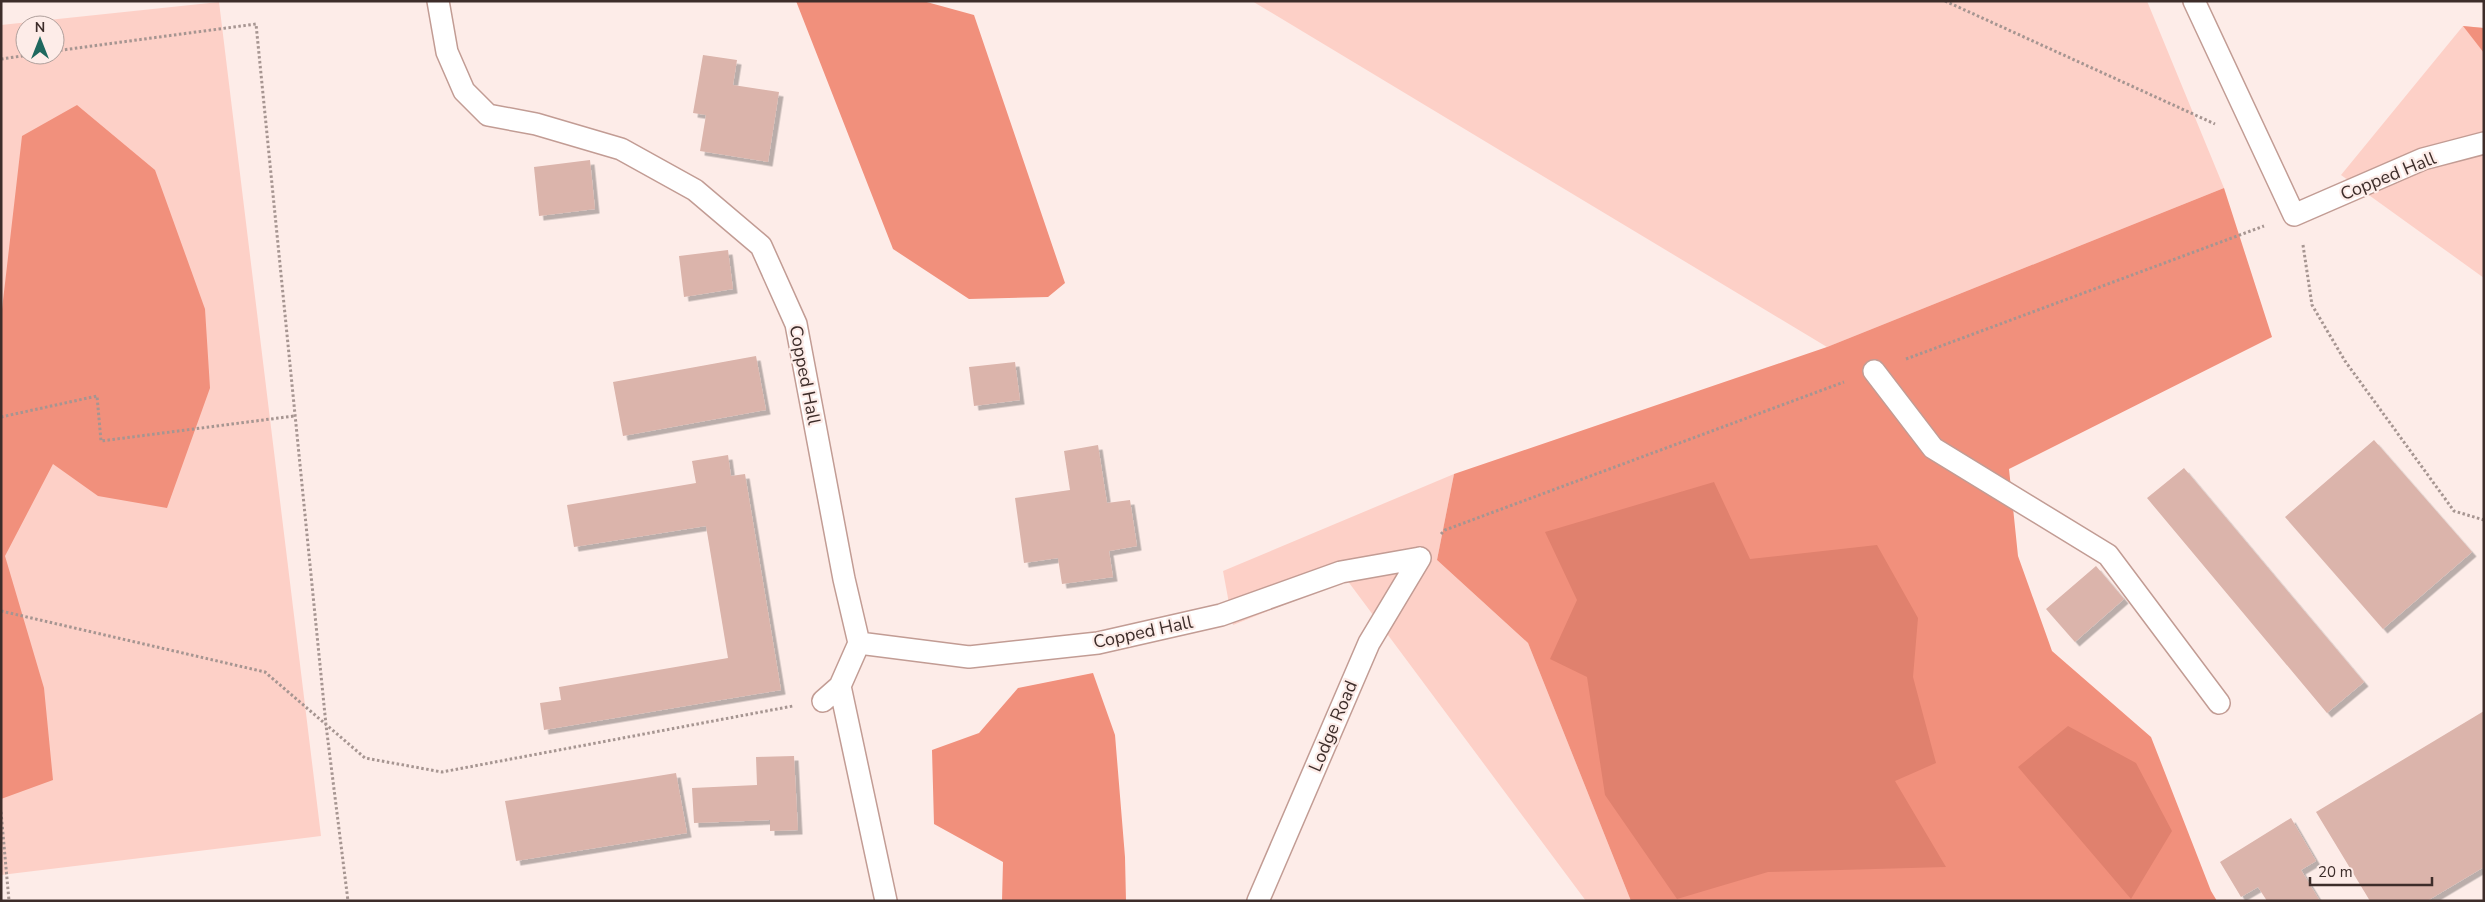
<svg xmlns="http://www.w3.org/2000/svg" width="2485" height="902" font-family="'Nunito Sans',sans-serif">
<defs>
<filter id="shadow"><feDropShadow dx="4.5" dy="4.5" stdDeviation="0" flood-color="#0004"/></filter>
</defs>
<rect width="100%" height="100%" fill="#fdece8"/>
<!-- green -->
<path fill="#fdd0c7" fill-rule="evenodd" d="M1252,1H2147L2224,188L1827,347Z
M219,2L321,836L1,875V25ZM25,25H55V55H25Z
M2463,26L2484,28V278L2341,175Z
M1454,474L1437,560L1528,643L1631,901H1586L1347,580L1233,625L1223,571Z"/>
<!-- forest -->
<path fill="#f1907c" d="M796,1H923L974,15L1065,283L1048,297L969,299L893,249Z
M2463,26L2484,28V53Z
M77,105L155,170L205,309L210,388L167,508L98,496L53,464L5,556L44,688L53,780L1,799V318L22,136Z
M2224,188L2272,337L2009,469L2018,556L2052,651L2151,737L2211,891L2217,901H1631L1528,643L1437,560L1454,474L1827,347Z
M1093,673L1115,735L1125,857L1126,901H1002L1003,862L934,824L932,750L979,733L1018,688Z"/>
<!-- water -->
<path fill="#e0816e" d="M1714,482L1750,559L1877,545L1918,618L1913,677L1936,763L1895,781L1946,867L1768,872L1677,899L1605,795L1587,677L1550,659L1577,600L1545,532Z
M2068,726L2136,763L2172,831L2131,899L2018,767Z"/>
<!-- building -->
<path fill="#dbb4ab" filter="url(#shadow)" d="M703,55L737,60L733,85L779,92L768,162L700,151L706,115L693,113Z
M590,160L595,209L539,216L534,167Z
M728,250L733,289L684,297L679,256Z
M756,356L766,410L623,436L613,382Z
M1015,362L1020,400L974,406L969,367Z
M2374,440L2472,552L2383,629L2285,517Z
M1098,445L1107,503L1130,500L1137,546L1109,551L1113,577L1062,584L1058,558L1024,563L1015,498L1070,490L1064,451Z
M728,455L731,476L745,474L781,690L544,730L540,703L561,700L559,687L728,658L706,526L574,547L567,505L696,483L692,461Z
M2184,468L2364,682L2327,713L2147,498Z
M2096,566L2124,599L2075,642L2046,609Z
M2484,711V867L2427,901H2370L2316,812Z
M794,756L798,830L770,831V820L694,823L692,788L757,785L756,757Z
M676,773L687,833L516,861L505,801Z
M2291,818L2316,861L2301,870L2320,901H2267L2258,887L2241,897L2220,862Z"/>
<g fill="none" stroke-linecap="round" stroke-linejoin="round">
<!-- lane casing -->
<g stroke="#c29c94" stroke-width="24">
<path id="lane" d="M438,1L447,52L464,91L488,115L536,124L621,149L695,190L761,246L796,324L844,579L859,643L840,686L823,701
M2194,1L2294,215L2423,159L2484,143
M1874,371L1933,448L2108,555L2219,703
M859,643L969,657L1098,643L1221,615L1341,572L1420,558
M840,686L886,901
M1258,901L1369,643L1420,558"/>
</g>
<!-- path -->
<path stroke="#a69591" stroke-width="3" stroke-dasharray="2.5 2.5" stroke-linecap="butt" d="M1945,1L2215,124
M55,51L256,24L326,725L348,901
M1,59L29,55
M2303,245L2312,305L2345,361L2454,511L2484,520
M1906,359L2264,226
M1,417L97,396L101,441L294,416
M1441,534L1445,530L1844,382
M1,611L265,672L365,758L442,772L793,706
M1,812L9,901"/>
<!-- lane -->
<use href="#lane" stroke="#fff" stroke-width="21"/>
</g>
<g text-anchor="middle" stroke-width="4.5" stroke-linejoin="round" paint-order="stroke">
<!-- street labels -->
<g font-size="18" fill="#3d2d2a" stroke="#fdece8">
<text transform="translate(2388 176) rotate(-22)" y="6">Copped Hall</text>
<text transform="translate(805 375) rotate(79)" y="6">Copped Hall</text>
<text transform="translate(1143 632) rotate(-12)" y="6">Copped Hall</text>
<text transform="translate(1333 726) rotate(-67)" y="6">Lodge Road</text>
</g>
</g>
<!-- border -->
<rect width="2485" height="902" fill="none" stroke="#3d2d2a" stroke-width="5"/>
<!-- north arrow -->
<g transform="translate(40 40)"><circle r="24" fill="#fdece8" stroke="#b0a09c"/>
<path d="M0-4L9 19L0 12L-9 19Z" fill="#1f685e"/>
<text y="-8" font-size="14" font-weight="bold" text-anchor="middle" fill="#3d2d2a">N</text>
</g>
<!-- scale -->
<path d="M2310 877v8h122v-8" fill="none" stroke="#3d2d2a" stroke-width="2.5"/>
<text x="2318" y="877" font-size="15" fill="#3d2d2a" stroke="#fdece8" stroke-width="4" paint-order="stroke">20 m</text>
</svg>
